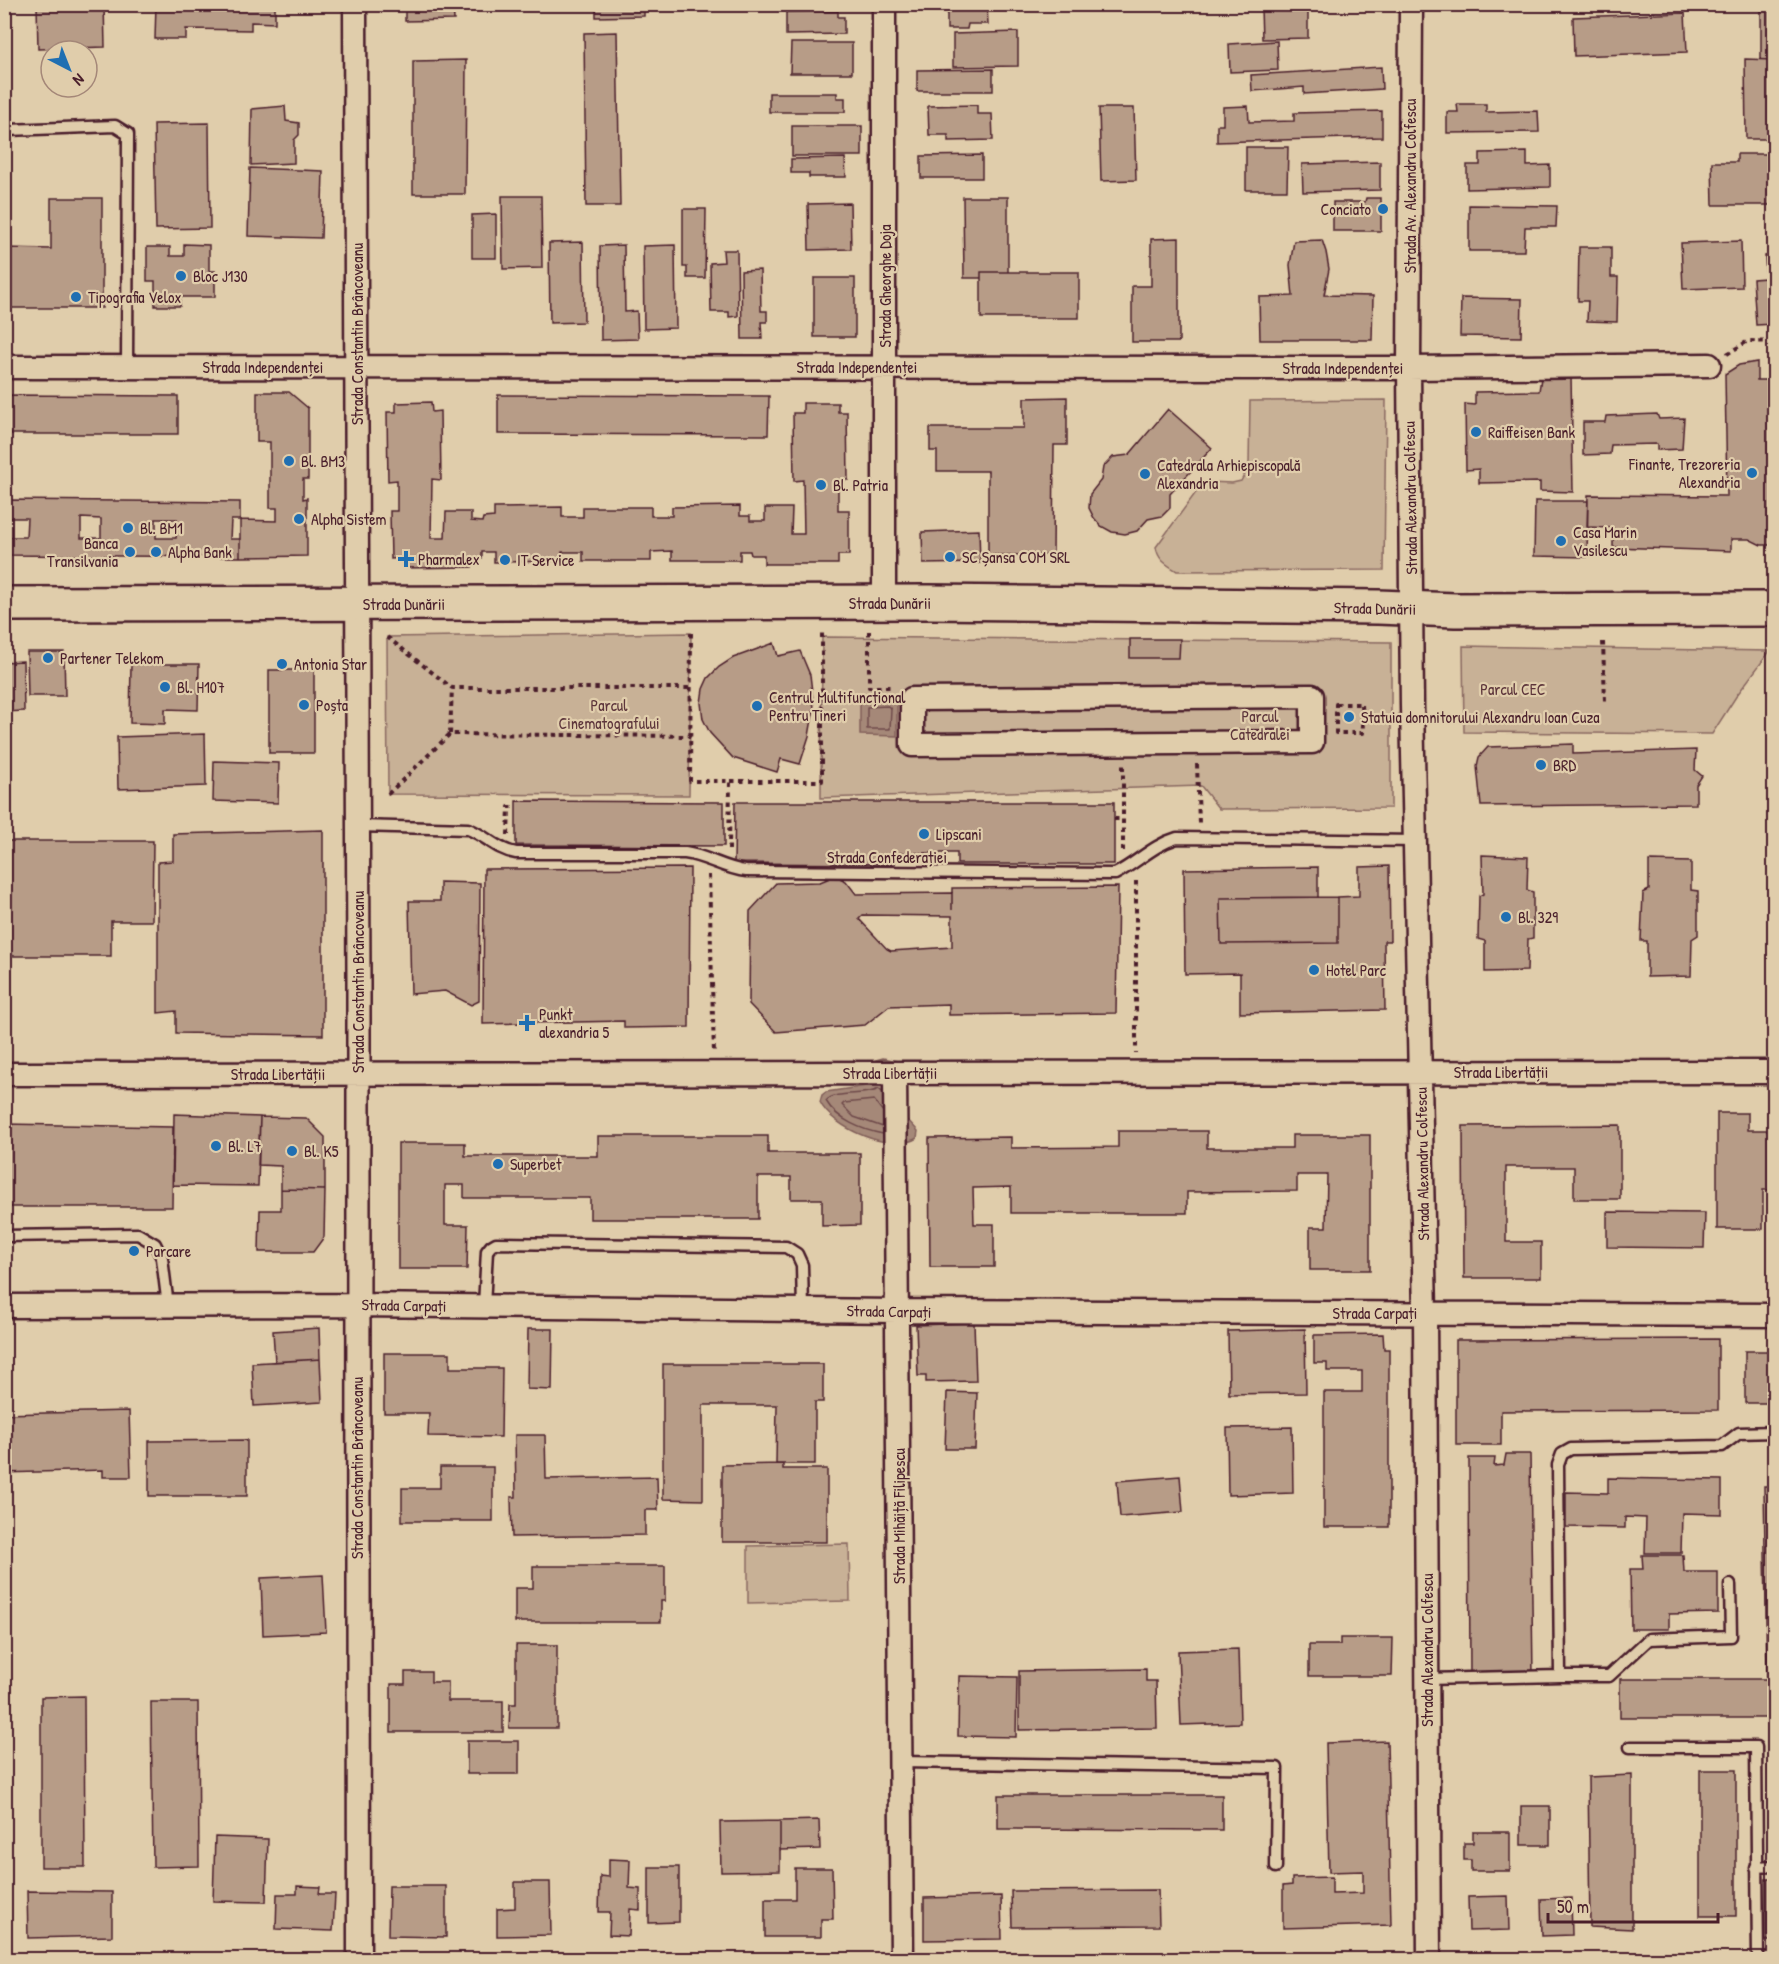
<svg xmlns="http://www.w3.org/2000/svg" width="1779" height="1964" font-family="'Patrick Hand',sans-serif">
<rect width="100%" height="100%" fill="#e0cdab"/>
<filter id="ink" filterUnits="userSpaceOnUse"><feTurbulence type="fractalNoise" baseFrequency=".0167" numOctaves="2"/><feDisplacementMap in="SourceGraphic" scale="12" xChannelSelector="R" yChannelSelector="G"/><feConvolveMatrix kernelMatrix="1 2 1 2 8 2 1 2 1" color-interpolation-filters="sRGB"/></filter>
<g filter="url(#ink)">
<!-- green -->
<path fill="#c8b196" stroke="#896860" stroke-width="1.5" d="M1386,400L1384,570L1177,571C1166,564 1158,560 1156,547L1197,491L1208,482L1232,483L1241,481L1249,466L1250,401Z
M691,633L689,795L388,794L387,637Z
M822,637L1391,642V808L1219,809L1201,786L821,798Z
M1463,646L1770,651L1737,695L1712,734L1464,732Z
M849,1544L850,1601L748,1603V1546Z"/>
<!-- water -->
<path fill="#a58878" stroke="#815e59" stroke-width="1.5" d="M860,700H897V736L860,735Z
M883,1058L903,1062L893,1104L918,1131L917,1138C892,1154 832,1128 820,1102L822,1095L826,1092L873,1085L876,1082L872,1063L876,1060Z"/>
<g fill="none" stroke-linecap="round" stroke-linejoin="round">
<!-- shore -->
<path stroke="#6e494a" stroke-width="1.5" d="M888,706L891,709L890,729H867V707Z
M882,1092L879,1089C865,1097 835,1090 826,1101C837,1120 862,1130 883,1134
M883,1112L874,1100L844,1103L842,1105L854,1117L883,1127"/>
</g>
<!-- building -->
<path fill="#b79c87" stroke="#4a1f2b" stroke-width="1.5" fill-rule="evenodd" d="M104,4L105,47L38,49L37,5Z
M156,4H275V23L251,22V30L186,29V39H155Z
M405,4H453L454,20L405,21Z
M596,4H644V16L596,17Z
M947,4H987L988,24H968L967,29H947Z
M1761,4H1774V60H1761Z
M1308,7V38L1262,39L1261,8Z
M838,11V17H844V34L786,35V12Z
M1685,13L1687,52L1574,56L1573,17Z
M617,32L620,206H586L584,33Z
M1018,32V66L953,67V34Z
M1277,41L1278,70L1230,72L1229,44Z
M791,43H852V73H790Z
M1745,59L1774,60V139H1746Z
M466,60L465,194H413V61Z
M1381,67L1382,89L1304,94V87L1252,91L1251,75Z
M993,69V91H917V70Z
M769,93H837V98H845V112H769Z
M1457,104H1486V112L1538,111L1539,132L1447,133V112H1458Z
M977,105V114H992L993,140L948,141V135H929L928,106Z
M285,106L286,121L299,123V135L294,140V163L251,165L252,109Z
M1248,106L1249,122L1294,121V113L1382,111V137L1217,142V125H1223V107Z
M1099,108H1134L1136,180L1101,181Z
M209,123L210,228L156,229L154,124Z
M792,126H862V156H792Z
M1246,147H1288L1287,190H1246Z
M1527,152V166L1550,165V187L1467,189V165H1480V153Z
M1737,154H1774V205H1713L1712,162H1737Z
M982,155V178H921V156Z
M845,158L846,177H809V173H791V159Z
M1380,162V190L1303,192L1302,164Z
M250,168L323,171L321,238L248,236Z
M502,196H541L542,268L503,269Z
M963,197H1008V272H981V278H964Z
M51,198H102V308H4L5,248L51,249Z
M1366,198H1381V231H1333V202H1365Z
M850,203L851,249L809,250L808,204Z
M1469,205L1557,206L1556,227H1525L1524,251H1469Z
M683,209H706L705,278H687V267H683Z
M496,214V258H472V215Z
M1179,238V342H1132V286H1151V239Z
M1322,240L1326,252L1329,269L1324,295L1373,296L1372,340H1260L1259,297L1293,296L1290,265L1294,241Z
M1741,241L1742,287L1683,289L1681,243Z
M583,242L584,322L550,323L549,243Z
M184,244L209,245V271H215V297H180V306H155V281H147V247H170V256H184Z
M624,245L625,312L637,311L638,339L601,340L600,246Z
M675,245L676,328L644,329L643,246Z
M1579,247H1611V277H1618L1617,322L1587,321L1588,301H1578Z
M723,250H737L738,316L729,317V312H711L710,263L724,262Z
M1774,255V324L1756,325L1753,279L1766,278L1765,256Z
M760,270L761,311H767V322H761L762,339H742L741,271Z
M981,272H1079V318H981Z
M814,278H855V337H814Z
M1461,298L1522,299L1521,337L1460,336Z
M1757,362V380H1774V545H1761L1749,539H1731V551L1613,547V528L1587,527L1588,495L1727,496L1725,374L1739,365Z
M1571,376L1573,492L1540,491V482L1479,483V469L1466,470L1465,404L1475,405V392L1539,391L1541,378Z
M257,392H289L308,408V479H303V499L307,498V556L240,557V520L277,521V508H270V442H257Z
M4,395L178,396V434H4Z
M498,395L769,396L768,435L498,434Z
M1067,397V445H1054L1053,555H988V471H937V451H930V428H1024V398Z
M431,402L432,412L440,411L441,480L432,479L431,538H445L446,512H471V521L482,522L483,518L494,517V508L562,507V517H583V507H651V516H672V507L740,506V516H750V521H765V508H792L791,534H804L803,480L794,481L793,413H803V403H838V412H847L848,480H838V510H849V555H838V564H764V555H751L750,551H740V560H672V551L651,552V561H583V552H562V561L494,562V552H482V558H472V567L403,568V558L391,559L390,511H397V480L388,481L387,412H396V403Z
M1168,409L1212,448L1170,494V508L1162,516L1148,519L1137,531L1125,534L1112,532L1101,526L1094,518L1089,508L1090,494L1101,480L1103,467L1113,457L1129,455Z
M1657,414L1659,419L1684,418L1682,449L1657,450V444L1611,445L1610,454L1583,455V422H1605L1606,416Z
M4,500L240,502V520H231L230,539H240V557L4,555ZM7,518H27L26,537H6ZM81,518L101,519V538H81ZM156,519H177L176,538H156Z
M1535,501H1588L1587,557L1534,556Z
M979,530L980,563L923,564L922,532Z
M1130,639H1180L1179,658H1130Z
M774,643L778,656L800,651L810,675L814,708L809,736L800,764L781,759L777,772L733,758L710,733L703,719L701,703L703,689L708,678L719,667L733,658Z
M27,652H64L65,696H28Z
M23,661L24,711L4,712V662Z
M131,664H199L198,710L165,709V724L130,723Z
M269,670H314V753H269Z
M205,734L206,786L118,789L117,737Z
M1573,744V754L1696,750L1695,770L1702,776L1696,785V804L1481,806L1477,766L1479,757L1488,747Z
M214,761L279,763L278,803L213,801Z
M516,801L724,802V846L516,845Z
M735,802H1114V864H957V853H895V864L734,863Z
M323,830V1035L176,1033V1011L158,1013V862L173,861V834Z
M4,841H153L152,921H111V956H4Z
M1482,855L1528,857L1527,890L1533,892V938L1528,939L1527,971L1485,972V941L1478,939L1479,896L1483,894Z
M1649,861L1691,862V890L1698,891V935L1692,939L1691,976L1647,977V941H1641L1643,893L1649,890Z
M1389,866L1390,941H1384L1385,1010L1240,1013V973L1185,974L1184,869L1318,867V897L1220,898L1221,944L1338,943V897L1359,896V867Z
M690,868L689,1027L624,1028V1021L483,1024L484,869Z
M835,876L846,881L856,894L952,893V910V888L1118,887L1116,1013L949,1015V1004L889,1006L865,1025L776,1032L749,1004L750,911L776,883L820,882ZM863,915L952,916V947L891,951L887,949L859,919Z
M440,882L480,883L479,1001L471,1005L445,991L411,994L409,901H440Z
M1338,897V943L1221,944L1220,898Z
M1717,1113H1748V1130H1774V1190H1763V1229H1717Z
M174,1114L260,1117L258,1186L173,1185Z
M260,1117L306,1118L325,1137V1190L281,1189V1166L258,1165Z
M4,1124L173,1127L172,1207H4Z
M1620,1125V1199H1574V1167H1506V1242H1541V1278H1464L1463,1126Z
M1118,1131H1207V1148H1292V1135H1370V1270H1310V1227H1326L1327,1175H1297V1191L1187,1192V1213H1011V1187L973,1188L974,1224H994V1267H930L929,1138L1011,1137V1148L1118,1147Z
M598,1136H768V1153H860V1225L822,1226V1199H791V1177H758V1219H590V1198H464V1185H445V1225H468L467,1269H398V1143H465V1156H598Z
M281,1189L325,1190L324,1237L313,1252H259L260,1210H281Z
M1607,1212L1705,1213L1704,1248L1607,1247Z
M974,1323L976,1381L926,1382V1376H918L916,1325Z
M319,1328L320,1359L275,1362L273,1331Z
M528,1329H553L552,1390L527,1389Z
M1305,1329L1306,1393L1229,1394L1228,1331Z
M1383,1334L1384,1349H1389V1527H1324V1392H1362V1371H1327V1363H1314V1335Z
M1718,1339V1410L1501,1411V1445H1456V1340Z
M1745,1351H1774V1403H1745Z
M384,1353H450V1368H502L501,1437L428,1436L429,1413H384Z
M320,1359L322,1402L254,1406L252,1363Z
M663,1364H823V1402H815V1464H776L777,1405H703V1500L663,1499Z
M947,1392L977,1393L975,1449H945Z
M129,1411L131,1477H103V1470L4,1473V1414Z
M1292,1427L1293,1493L1228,1495L1227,1428Z
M515,1435H545L546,1479L657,1477L658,1510H645V1535L512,1537L511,1497H516Z
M247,1440V1496H149V1441Z
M1506,1454H1530L1533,1677H1470L1469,1458H1495L1494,1466L1504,1465Z
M783,1464V1469H827V1542H722V1465Z
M440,1467H493V1521H402V1488H440Z
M1180,1476L1183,1512L1120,1517L1117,1481Z
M1608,1478L1722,1480V1514L1682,1513L1681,1553H1645L1646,1518L1625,1517V1528L1566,1527V1492L1608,1493Z
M1764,1486H1774V1857L1770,1858Z
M1642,1555H1683L1684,1572H1718V1613L1669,1614V1629H1631L1630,1569H1643Z
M4,1560H8L9,1628H4Z
M533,1566H665V1601H661V1622H515V1588H533Z
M323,1575L326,1632L263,1635L261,1578Z
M1340,1638H1393L1392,1676H1309V1645H1340Z
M516,1645H557V1728H509L510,1704H516Z
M1238,1649L1240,1723L1181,1725L1178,1651Z
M1146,1669V1681H1156L1157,1728L1019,1730V1671Z
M405,1672H431V1682H448V1701H503V1732H391V1684H405Z
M959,1676L1017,1677L1016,1737L958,1736Z
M1620,1679H1767L1766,1718H1620Z
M84,1696L85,1867H41V1697Z
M151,1702H198L199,1866L153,1867Z
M467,1741H519V1774H467Z
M1387,1741L1391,1925L1283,1928V1886L1292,1885V1878L1332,1877V1894L1363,1893V1871L1329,1872L1326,1743Z
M1700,1770H1736V1916H1700Z
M1632,1775V1929L1590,1927L1588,1777Z
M998,1795H1222V1830L998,1829Z
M1521,1806H1550V1845H1521Z
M819,1820L820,1849L780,1850V1821Z
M780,1821V1871L721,1872L720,1822Z
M1473,1832H1510V1871H1471V1860H1464V1843H1473Z
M215,1837L268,1839L266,1902L213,1901Z
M609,1859L630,1860L629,1888L640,1889V1910L630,1909L629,1936L609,1935L610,1912H599L600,1876L609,1877Z
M649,1867H679V1922L649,1923Z
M795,1868H832L833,1919H821V1937H765V1899H795Z
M1766,1879H1774V1941H1766Z
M515,1882H550L551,1935L497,1936V1909L515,1908Z
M297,1886L320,1887L319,1894H335L333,1931L276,1929L277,1894H297Z
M389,1886H446V1937L388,1936Z
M1158,1890L1159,1926L1012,1927L1011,1891Z
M27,1891L112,1892V1936L28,1938Z
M1001,1896L1002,1939L924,1940V1898Z
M1508,1896L1509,1930L1469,1931L1468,1897Z
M1571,1898L1572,1935L1542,1936L1541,1899Z"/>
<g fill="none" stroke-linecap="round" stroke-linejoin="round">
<!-- lane casing -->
<g stroke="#4a1f2b" stroke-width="15">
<path id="lane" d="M4,134L8,130L115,126L128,134L127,367
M358,826L468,829C485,835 497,850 516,853H685C707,856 725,869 746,871L1115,874C1137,863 1153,845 1177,838L1416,841
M4,1236L138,1234L155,1244L162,1258L168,1306
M484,1306L487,1251L491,1246L496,1243L786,1247L797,1254L802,1265L803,1310
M1560,1676H1609L1649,1639L1731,1636L1730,1585
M1427,1679L1560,1676L1558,1465L1562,1454L1571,1449L1722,1446L1739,1433L1774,1432
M1630,1747H1756L1758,1960
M901,1762L1277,1768L1276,1867
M1756,1867L1774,1866"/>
</g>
<!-- street casing -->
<g stroke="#4a1f2b" stroke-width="27">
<path id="street" d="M355,4C361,656 357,1308 359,1960
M1411,4L1409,368L1412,706L1425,1314L1429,1960
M4,367L1409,368L1709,365
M884,603V4
M1312,696V742L912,745V699Z
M895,1073L902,1960
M4,1074L1774,1072
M4,1306L357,1305L897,1311L1774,1315"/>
</g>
<!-- primary casing -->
<g stroke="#4a1f2b" stroke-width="38">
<path id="primary" d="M4,604L929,602L1378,607L1455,610L1774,609"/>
</g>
<!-- path -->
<path stroke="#4a1f2b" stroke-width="4" stroke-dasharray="4.5 4.5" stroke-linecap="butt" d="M1727,354L1748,341L1774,342
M869,631V687H894
M691,633L690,781H822V633
M387,637L452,688H691
M1603,642L1605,701
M1336,704H1362L1363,733H1336Z
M1363,719H1392
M450,734L452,688
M1197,764L1199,823
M388,794L450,734L690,736
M1114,819H1123
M508,835L509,807H516
M729,850L730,781
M1123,851V765
M709,875L714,1054
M1136,881V1053"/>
<!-- lane -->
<use href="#lane" stroke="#e0cdab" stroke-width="10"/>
<!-- street -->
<use href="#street" stroke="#e0cdab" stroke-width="22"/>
<!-- primary -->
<use href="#primary" stroke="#e0cdab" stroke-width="33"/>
</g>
</g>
<!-- markers -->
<g fill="#1f6fb2" stroke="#e0cdab" stroke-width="2">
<circle cx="1383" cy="209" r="6"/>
<circle cx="181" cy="276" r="6"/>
<circle cx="76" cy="297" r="6"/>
<circle cx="1476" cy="432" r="6"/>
<circle cx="289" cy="461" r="6"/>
<circle cx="1752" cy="473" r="6"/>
<circle cx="1145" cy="474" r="6"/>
<circle cx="821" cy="485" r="6"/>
<circle cx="299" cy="519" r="6"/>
<circle cx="128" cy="528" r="6"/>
<circle cx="1561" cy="541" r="6"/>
<circle cx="130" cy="552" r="6"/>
<circle cx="156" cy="552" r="6"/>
<circle cx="950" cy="557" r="6"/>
<path d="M403 550h6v6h6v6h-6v6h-6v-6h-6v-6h6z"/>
<circle cx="505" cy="560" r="6"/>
<circle cx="48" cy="658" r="6"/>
<circle cx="282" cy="664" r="6"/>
<circle cx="165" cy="687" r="6"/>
<circle cx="304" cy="705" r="6"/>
<circle cx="757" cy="706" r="6"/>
<circle cx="1349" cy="717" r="6"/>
<circle cx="1541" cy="765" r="6"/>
<circle cx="924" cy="834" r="6"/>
<circle cx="1506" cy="917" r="6"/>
<circle cx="1314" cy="970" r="6"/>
<path d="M524 1014h6v6h6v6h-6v6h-6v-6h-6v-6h6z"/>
<circle cx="216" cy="1146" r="6"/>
<circle cx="292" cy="1151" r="6"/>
<circle cx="498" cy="1164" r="6"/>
<circle cx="134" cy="1251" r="6"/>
</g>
<g text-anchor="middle" stroke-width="4.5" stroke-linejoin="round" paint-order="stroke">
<!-- street labels -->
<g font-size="16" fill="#4a1f2b" stroke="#e0cdab">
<text transform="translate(1410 186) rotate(-90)" y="6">Strada Av. Alexandru Colfescu</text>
<text transform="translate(885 286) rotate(-90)" y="6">Strada Gheorghe Doja</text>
<text transform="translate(357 334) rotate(-90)" y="6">Strada Constantin Brâncoveanu</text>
<text x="263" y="373">Strada Independenței</text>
<text x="857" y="373">Strada Independenței</text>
<text x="1343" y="374">Strada Independenței</text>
<text transform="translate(1410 498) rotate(-91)" y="6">Strada Alexandru Colfescu</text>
<text x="890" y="609">Strada Dunării</text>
<text x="404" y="610">Strada Dunării</text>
<text transform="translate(1375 608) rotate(1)" y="6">Strada Dunării</text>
<text x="887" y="863">Strada Confederației</text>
<text transform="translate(358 982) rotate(-90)" y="6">Strada Constantin Brâncoveanu</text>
<text x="1501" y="1078">Strada Libertății</text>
<text x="890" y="1079">Strada Libertății</text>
<text x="278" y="1080">Strada Libertății</text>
<text transform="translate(1422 1164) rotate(-91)" y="6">Strada Alexandru Colfescu</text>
<text transform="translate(404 1305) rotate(1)" y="6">Strada Carpați</text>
<text transform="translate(889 1311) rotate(1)" y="6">Strada Carpați</text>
<text x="1375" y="1319">Strada Carpați</text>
<text transform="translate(357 1468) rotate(-90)" y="6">Strada Constantin Brâncoveanu</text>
<text transform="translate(899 1516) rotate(-90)" y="6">Strada Mihăiță Filipescu</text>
<text transform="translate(1427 1650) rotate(-90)" y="6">Strada Alexandru Colfescu</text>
</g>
<!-- poi labels -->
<g font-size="16" fill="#4a1f2b" stroke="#e0cdab" text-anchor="start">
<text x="1371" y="215" text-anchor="end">Conciato</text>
<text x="193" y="282">Bloc J130</text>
<text x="88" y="303">Tipografia Velox</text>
<text x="1488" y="438">Raiffeisen Bank</text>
<text x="301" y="467">Bl. BM3</text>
<text x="1740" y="470" text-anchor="end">Finante, Trezoreria<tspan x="1740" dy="18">Alexandria</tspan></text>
<text x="1157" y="471">Catedrala Arhiepiscopală<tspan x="1157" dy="18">Alexandria</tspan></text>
<text x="833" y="491">Bl. Patria</text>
<text x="311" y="525">Alpha Sistem</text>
<text x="140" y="534">Bl. BM1</text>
<text x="1573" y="538">Casa Marin<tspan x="1573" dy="18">Vasilescu</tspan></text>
<text x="118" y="549" text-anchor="end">Banca<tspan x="118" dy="18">Transilvania</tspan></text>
<text x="168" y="558">Alpha Bank</text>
<text x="962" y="563">SC Șansa COM SRL</text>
<text x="418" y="565">Pharmalex</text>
<text x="517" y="566">IT Service</text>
<text x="60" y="664">Partener Telekom</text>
<text x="294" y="670">Antonia Star</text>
<text x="177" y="693">Bl. H107</text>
<text x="769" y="703">Centrul Multifuncțional<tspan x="769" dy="18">Pentru Tineri</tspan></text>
<text x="316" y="711">Poșta</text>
<text x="1361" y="723">Statuia domnitorului Alexandru Ioan Cuza</text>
<text x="1553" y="771">BRD</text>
<text x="936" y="840">Lipscani</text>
<text x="1518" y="923">Bl. 329</text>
<text x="1326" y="976">Hotel Parc</text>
<text x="539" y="1020">Punkt<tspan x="539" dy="18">alexandria 5</tspan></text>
<text x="228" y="1152">Bl. L7</text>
<text x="304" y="1157">Bl. K5</text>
<text x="510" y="1170">Superbet</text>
<text x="146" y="1257">Parcare</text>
</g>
<!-- park labels -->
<g font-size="16" fill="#5d353b" stroke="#e0cdab">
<text x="1513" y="695">Parcul CEC</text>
<text x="609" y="711">Parcul<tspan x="609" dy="18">Cinematografului</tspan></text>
<text x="1260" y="722">Parcul<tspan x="1260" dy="18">Catedralei</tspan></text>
</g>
</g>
<!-- margin -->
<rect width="1779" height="1964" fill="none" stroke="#e0cdab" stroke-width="24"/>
<rect x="12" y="12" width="1755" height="1940" fill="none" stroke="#4a1f2b" stroke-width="2" filter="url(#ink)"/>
<!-- north arrow -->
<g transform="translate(69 69) rotate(138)"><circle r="28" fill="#e0cdab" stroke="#a48778" stroke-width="1.5"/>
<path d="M0-4.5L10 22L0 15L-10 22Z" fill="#1f6fb2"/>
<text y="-9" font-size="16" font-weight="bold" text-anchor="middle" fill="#4a1f2b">N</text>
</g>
<!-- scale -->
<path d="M1548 1913v9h170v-9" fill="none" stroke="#4a1f2b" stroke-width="3"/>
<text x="1557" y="1913" font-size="18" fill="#4a1f2b" stroke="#e0cdab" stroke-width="4.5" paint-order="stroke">50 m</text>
</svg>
